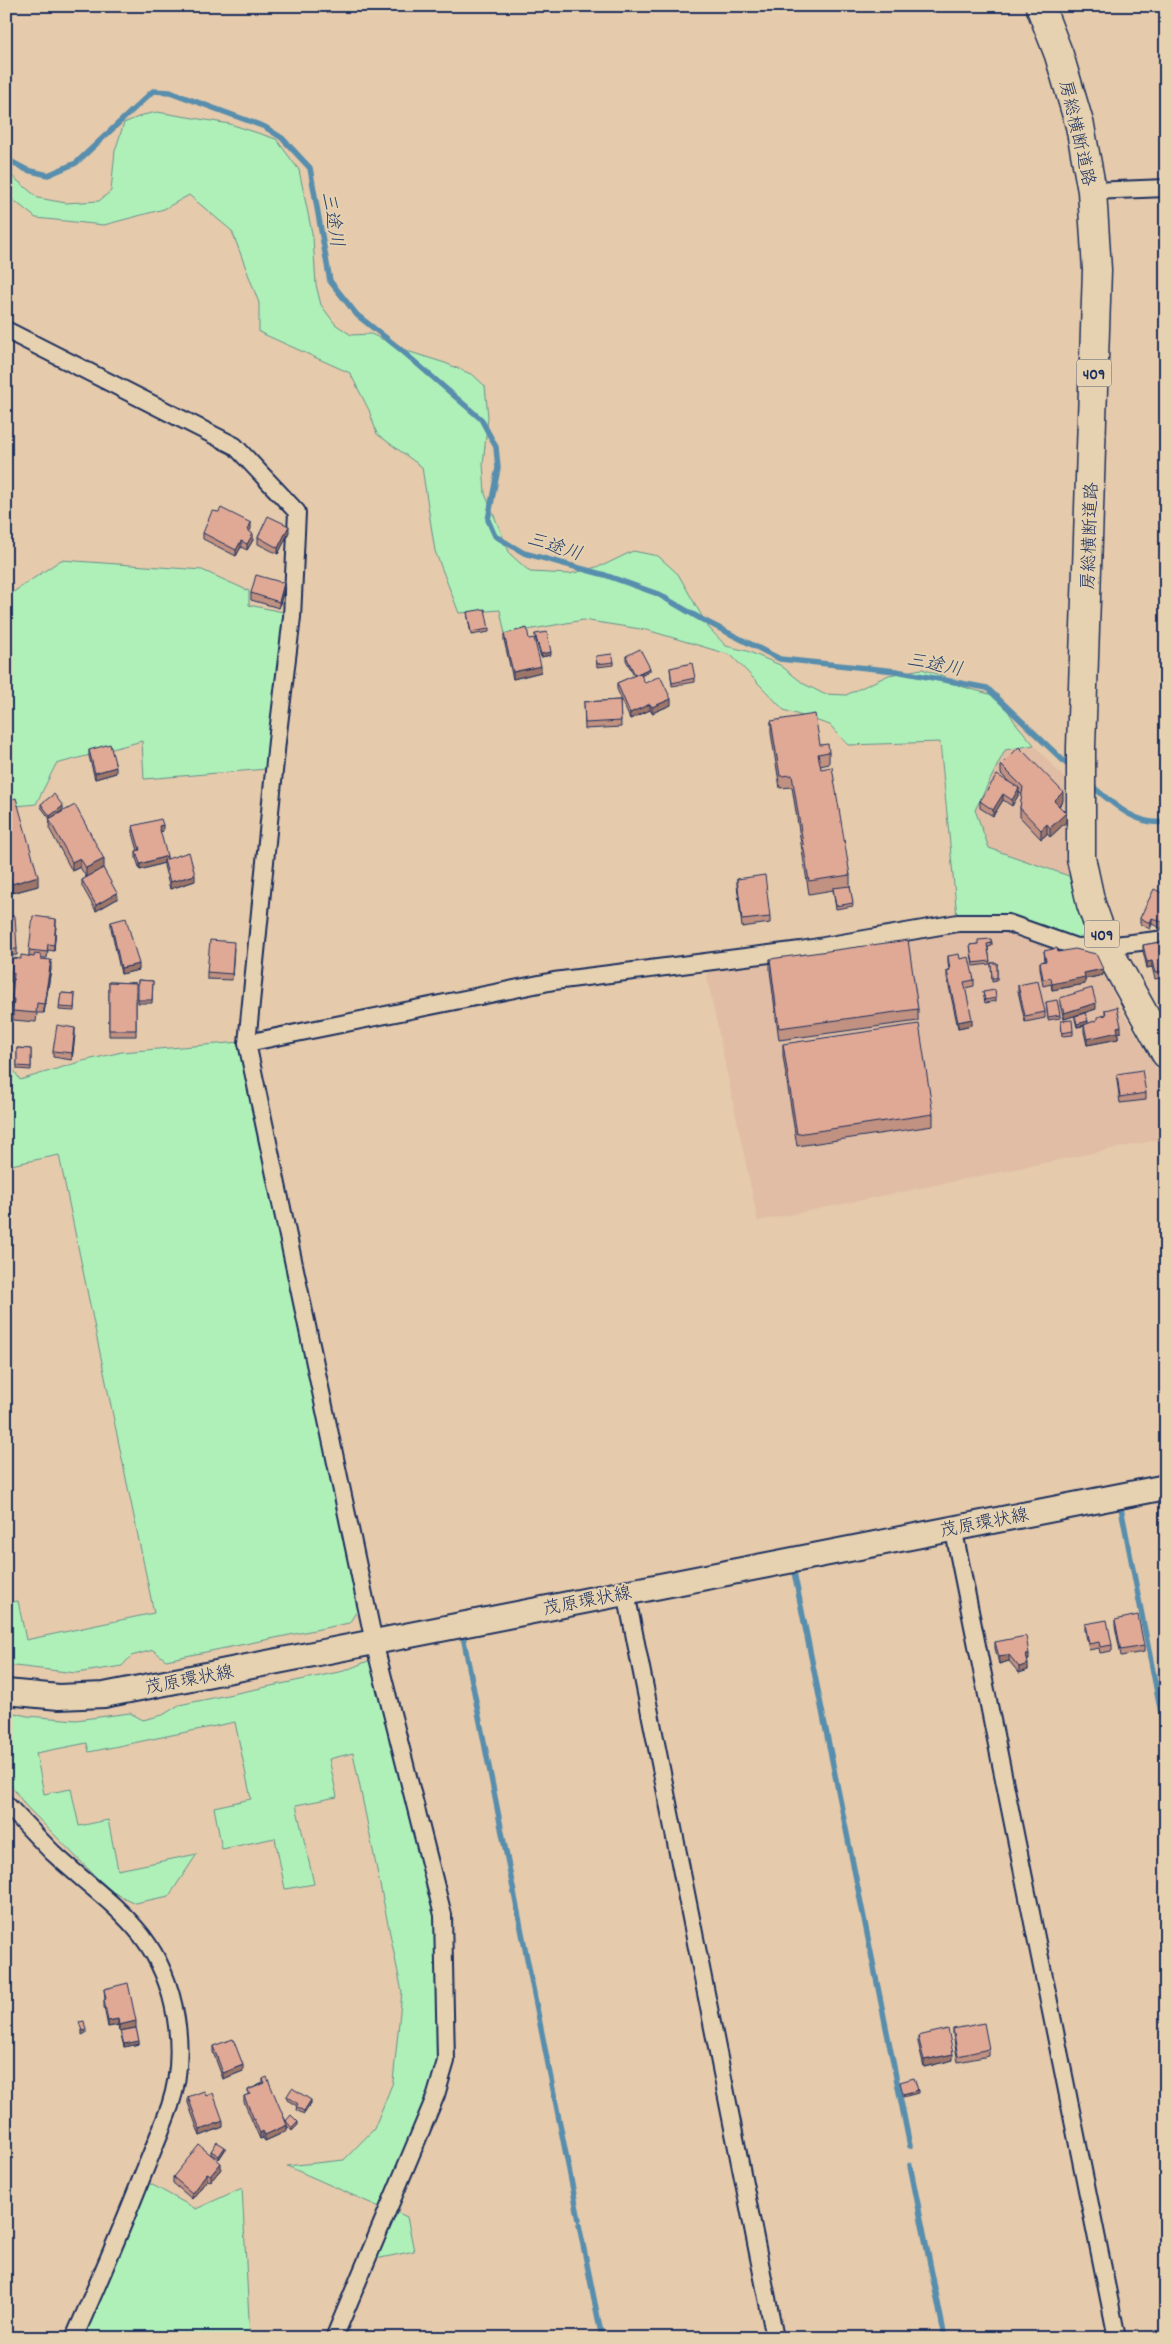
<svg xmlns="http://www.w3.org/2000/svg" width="1172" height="2344" font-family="Dekko,'Klee One',sans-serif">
<rect width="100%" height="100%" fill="#e5caab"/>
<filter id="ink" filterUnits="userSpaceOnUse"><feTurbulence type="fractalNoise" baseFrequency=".02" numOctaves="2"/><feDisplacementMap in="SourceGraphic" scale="10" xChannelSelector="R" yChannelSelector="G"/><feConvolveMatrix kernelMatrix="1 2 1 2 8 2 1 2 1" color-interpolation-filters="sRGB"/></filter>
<g filter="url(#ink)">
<!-- built -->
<path fill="#e0bda4" d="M1034,745L1064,778L1066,851L1069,876L989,848L975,809L1005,750Z
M995,927L1098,958L1119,1006L1166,1084V1138L758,1221L705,967Z"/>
<!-- green -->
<path fill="#aff0b8" stroke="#65908b" d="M157,112L230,124L276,139L299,170L313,238L316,285L321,305L335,324L351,335L371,334L410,352L445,363L473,375L485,386L488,417L483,464L485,494L510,554L530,572L570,574L604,565L633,551L658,556L678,574L708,627L726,646L747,651L780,665L804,684L824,694L846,695L889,675L922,669L943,676L960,686L1000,697L1014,721L1034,745L1005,750L975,810L989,848L1069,876L1087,942L957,916L940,742L848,745L830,725L784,710L731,655L647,630L583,620L505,634L500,610L459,613L435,551L422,467L377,434L369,410L350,373L259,332V303L232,231L189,195L164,209L104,225L36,218L6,194V171L38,198L66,203L99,201L111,191L115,151L124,123L143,115Z
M61,560L202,570L249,591V605L288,613L267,769L144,779L142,741L56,764L36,804L6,807V597Z
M241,1042L361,1605L349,1623L166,1660L153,1650L131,1656L122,1666L76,1673L6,1665V1603L18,1601L26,1640L154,1613L59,1155L6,1166V1057L20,1080L83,1061L122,1052Z
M373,1659L439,1918L438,2064L431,2093L384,2209L287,2166L344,2160L374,2129L393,2082L402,1992L353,1753L329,1759L337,1797L296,1805L314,1884L285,1889L275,1838L222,1849L214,1807L251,1799L235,1722L89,1752L87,1743L36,1753L44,1794L71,1789L79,1826L108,1820L118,1870L197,1854L169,1896L135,1903L110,1891L25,1805L6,1778V1711L27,1716L76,1720L130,1713L143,1720L163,1715L179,1705L344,1671Z
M147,2182L196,2209L242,2188L250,2338H85L121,2237Z
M396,2212L407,2217L414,2251L371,2260L387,2217Z"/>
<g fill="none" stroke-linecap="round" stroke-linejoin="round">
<!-- stream -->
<path stroke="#598ead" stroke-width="5.5" d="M6,154L10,161L27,170L48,175L76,163L153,91L170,92L265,127L282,138L310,168L330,281L357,315L400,349L481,419L496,447L498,468L488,520L495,536L524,553L605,575L658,594L701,619L780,659L896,671L987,688L1071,768
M1090,784C1111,802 1135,826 1166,822
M1120,1503L1166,1738
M793,1567L910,2146
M462,1631L579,2220
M910,2165L945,2338
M579,2225L602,2338"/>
<!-- street casing -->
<g stroke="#1b2f5e" stroke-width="20">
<path id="street" d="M1092,191L1166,188
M6,330L235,446L297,512L292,617L277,741L247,1043L374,1642L443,1915L446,2061L436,2095L334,2338
M247,1043L554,981L801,950L958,923H1008L1076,947L1106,946L1166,939
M953,1527L1117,2338
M626,1593L775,2338
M6,1804C22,1820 37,1837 53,1853C83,1881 117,1904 142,1936C177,1982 188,2052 170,2106C160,2134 148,2161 138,2187C118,2238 96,2288 74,2338"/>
</g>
<!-- secondary casing -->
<g stroke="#1b2f5e" stroke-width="28">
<path id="secondary" d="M6,1692L59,1697L104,1695L1166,1487"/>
</g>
<!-- highway casing -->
<g stroke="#1b2f5e" stroke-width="31">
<path id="highway" d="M1040,6L1059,55L1080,126L1092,191L1097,270L1081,747V858L1091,904L1106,946L1166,1054"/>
</g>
<!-- street -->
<use href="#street" stroke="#e6d2b0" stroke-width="16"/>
<!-- secondary -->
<use href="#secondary" stroke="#e6d2b0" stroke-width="24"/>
<!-- highway -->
<use href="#highway" stroke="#e6d2b0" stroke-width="28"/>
</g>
<!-- wall -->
<path fill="#c19181" stroke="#1b2f5e" d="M251,529L249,531L253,540L247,550L241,547L236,556L203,539V533Z
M289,532L278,554L258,544V537Z
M284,589L279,608L251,600V593Z
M467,612L489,629V632L471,635Z
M504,634L529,639L541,672L513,679L504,640Z
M535,634L551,655L541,657L535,637Z
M596,656L614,662V665L597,667Z
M626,656L650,671L641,676L645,683L671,705L652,713L650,710L630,719L617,689V683L634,676L626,660Z
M670,668L695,678V682L672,686Z
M620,700L621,727L585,729L584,702Z
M771,721L820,745L829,752V764L820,766L850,875V886L853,906L836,909L833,890L809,894L792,787L780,788L771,733Z
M89,750L116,773L95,779L89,756Z
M1001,765L1063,801L1059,806L1066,822L1050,837L1047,834L1041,839L1020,817V808L1022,795L1019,792V794L1012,806L1003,800L993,816L980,808V801L1010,783L1001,774Z
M6,801L38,886L12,893L6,872Z
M41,804L63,810L52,817L104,868H103L117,899L96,911L82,886V880L98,871L86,877L80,867L72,871L49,828L50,819L41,807Z
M133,826L163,831L160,832L167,859L195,881L170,889L164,866V863L140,870L136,858V851H138L133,833Z
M737,879L770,917V923L742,927L737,885Z
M1166,895L1162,929L1152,924L1150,929L1140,924V918Z
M6,916L17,949V955L6,956Z
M111,922L139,970L121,974L111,928Z
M56,925L54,951L48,950L47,958H41V959L51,969L44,1013H37L36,1022L13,1020V1008H12V999L13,982H11V972L21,959L29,956V950Z
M1166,941V977L1155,979L1152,967L1147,968L1143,951V945Z
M978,943H992V946L988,947L990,964L973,966L970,945L978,944Z
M234,948L232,980L207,979V972Z
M1044,951L1058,952L1103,975L1085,979V984L1052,990L1051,984L1043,986L1040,968V962L1045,961Z
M948,956L960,959L974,980V986L965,988L972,1025L958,1028L947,977V971L949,970L948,962Z
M770,959L918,1009V1021L779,1040L770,971Z
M991,963H997V981L992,982Z
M138,980L153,981L152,1003H138Z
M109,982L136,983V1036H109Z
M1018,985L1045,1012V1018L1025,1022L1018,991Z
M983,992L996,998V1001L985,1003Z
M61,993L75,994L74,1011L59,1010Z
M1060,998L1096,1009L1064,1019L1060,1005Z
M1046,1002L1060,1015V1018L1048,1020Z
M1105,1010L1121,1032L1118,1033V1039L1087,1045L1084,1032V1026L1077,1027L1075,1019V1016L1088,1024L1097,1020L1105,1015Z
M1061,1021L1073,1031V1035L1062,1036Z
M75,1034L72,1060L53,1057V1051Z
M783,1044L933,1114V1126L797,1146L783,1056Z
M17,1048L31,1049V1070L17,1069Z
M1117,1074L1146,1093V1100L1120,1103L1117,1080Z
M1115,1620L1144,1646V1652L1121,1656L1115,1626Z
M1085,1624L1112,1645V1651L1100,1653L1099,1648L1089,1650L1085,1630Z
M995,1642L1029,1660H1027L1028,1670L1019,1673L1009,1661L999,1664L995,1648Z
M104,1989L136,2028L139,2044L124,2047L120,2031H119L118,2025L108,2027L104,2007V2000H105Z
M953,2029L989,2049V2056L958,2062L953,2035Z
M918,2036L953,2060L924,2067L918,2042Z
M213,2046L243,2071L223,2079L213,2052Z
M263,2079L286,2121L298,2125L292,2131L287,2126V2131L265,2141L263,2138L260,2139L244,2102V2096L248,2095V2090L263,2083Z
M287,2096L311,2103L304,2114L296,2110L297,2106L287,2100Z
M188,2097L223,2127L200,2136L188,2103Z
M225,2150L219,2159L211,2154V2151Z
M221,2169L211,2181L207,2180L192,2199L173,2183V2177Z"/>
<!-- shaded-wall -->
<path fill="#9d7669" stroke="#1b2f5e" d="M251,523V529L247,536V530Z
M289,526V532L278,554V548Z
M253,534V540L247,550V544Z
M241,541V547L236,556V550Z
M284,583V589L279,608V602Z
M551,652V655L541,657V654Z
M541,666V672L513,679V672Z
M650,668V671L635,679V676Z
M671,699V705L652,713V707Z
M650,704V710L630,719V713Z
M116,767V773L95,779V773Z
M1019,788V794L1012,806V800Z
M1063,792V801L1054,810V801Z
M1003,794V800L993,816V810Z
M63,806V810L50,819V816Z
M1066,813V822L1050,837V828Z
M1047,824V834L1041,839V830Z
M163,825V831L159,832V826Z
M167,856V862L164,860V863L140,870V864Z
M80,858V867L72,871V862Z
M104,859V868L86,877V868Z
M195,875V881L170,889V882Z
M38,876V886L12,893V884Z
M117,893V899L96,911V905Z
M1166,915V922L1162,929V922Z
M1152,918V924L1150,929V923Z
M56,919V925L54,951V945Z
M51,960V969L44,1013V1004Z
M1152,961V967L1147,968V962Z
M139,964V970L121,974V968Z
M1103,969V975L1085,979V984L1052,990V984L1084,973Z
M1096,1003V1009L1064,1019V1013Z
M972,1019V1025L958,1028V1022Z
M1088,1021V1024L1077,1027V1024Z
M1121,1026V1032L1118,1033V1039L1087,1045V1039Z
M75,1028V1034L72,1060V1053Z
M1026,1654H1029V1660H1026Z
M1009,1655V1661L999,1664V1657Z
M1028,1664V1670L1019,1673V1667Z
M118,2019V2025L108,2027V2021Z
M136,2021V2028L119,2031V2025Z
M86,2030V2033L82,2035V2031Z
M139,2041V2044L124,2047V2044Z
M953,2054V2060L924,2067V2060Z
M243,2065V2071L223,2079V2073Z
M918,2090V2093L903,2097V2094Z
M311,2100V2103L304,2114V2111Z
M223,2121V2127L200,2136V2130Z
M298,2122V2125L292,2131V2128Z
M287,2125V2131L265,2141V2135Z
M263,2131V2138L260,2139V2133Z
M225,2147V2150L219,2159V2156Z
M221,2163V2169L211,2181V2175Z
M207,2173V2180L192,2199V2193Z"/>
<!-- building -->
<path fill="#e0a996" stroke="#1b2f5e" d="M221,508L251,523L247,530L253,534L247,544L241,541L236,550L203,533L212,511L219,512Z
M268,516L289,526L278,548L258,537Z
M256,575L284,583L279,602L251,593Z
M485,609L489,629L471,632L467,612Z
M527,628L529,639L534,638L541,666L513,672L504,634Z
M547,632L551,652L541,654L535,634Z
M640,649L650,668L635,675L626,656Z
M612,654L614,662L597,664L596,656Z
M692,663L695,678L672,683L670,668Z
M640,673L645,683L660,676L671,699L652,707L650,704L630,713L617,683Z
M620,700L621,721L585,723L584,702Z
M815,714L820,745L828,744L829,752L818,754L821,769L832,767L850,875L809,881L792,775L780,776L771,721Z
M110,744L116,767L95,773L89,750Z
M1019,747L1063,792L1054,801L1066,813L1050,828L1047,824L1041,830L1020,808L1023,787L1001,765Z
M997,775L1019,788L1012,800L1003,794L993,810L980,801Z
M54,794L63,806L50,816L41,804Z
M16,798L38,876L12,884L6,863V801Z
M75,805L104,859L86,868L80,858L72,862L49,819Z
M161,819L163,825L159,826L167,856L140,864L136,851L140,850L133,826Z
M189,852L195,875L170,882L164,860Z
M103,868L117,893L96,905L82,880Z
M765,875L770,917L742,920L737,879Z
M850,886L853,903L836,906L833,888Z
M1154,889L1166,895V915L1162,922L1152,918L1150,923L1140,918Z
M6,916H15L17,949L6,950Z
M33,916L56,919L54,945L48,944L47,952L29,950Z
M126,918L139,964L121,968L111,922Z
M991,939L992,943L987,944L990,961L973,963L970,945L978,944V940Z
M210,940L234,942L232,974L207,972Z
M908,940L918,1009L779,1028L770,959Z
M1166,941V970L1155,973L1152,961L1147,962L1143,945Z
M1057,948L1058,952L1075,949L1096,954L1103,969L1084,973L1085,977L1052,984L1051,978L1043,979L1040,962L1046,961L1044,951Z
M35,954L41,955V959L51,960L44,1004L37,1003L36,1013L13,1011L14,999H12L14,973L11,972L12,958L21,959V955L34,957Z
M959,954L960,959L969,957L974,980L964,982L972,1019L958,1022L947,971L950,970L948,956Z
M991,963H997V978H992Z
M138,980L153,981L152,1000H138Z
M1038,981L1045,1012L1025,1016L1018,985Z
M109,982L136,983V1030H109Z
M1092,988L1096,1003L1064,1013L1060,998Z
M995,990L996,998L985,1000L983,992Z
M61,993L75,994L74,1008L59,1007Z
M1057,1000L1060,1015L1048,1017L1046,1002Z
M1117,1007L1121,1026L1117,1027L1118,1032L1087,1039L1084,1025L1097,1020V1017L1106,1015L1105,1010Z
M1085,1013L1088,1021L1077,1024L1075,1016Z
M1072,1020L1073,1031L1062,1033L1061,1021Z
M919,1024L933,1114L797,1134L783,1044Z
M57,1025L75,1028L72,1053L53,1051Z
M17,1048L31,1049V1067L17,1066Z
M1142,1070L1146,1093L1120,1097L1117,1074Z
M1138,1615L1144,1646L1121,1650L1115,1620Z
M1107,1620L1112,1645L1100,1647L1099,1642L1089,1644L1085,1624Z
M1026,1636L1029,1654H1026L1028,1664L1019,1667L1009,1655L999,1657L995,1642Z
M128,1983L136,2021L119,2025L118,2019L108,2021L104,2000L106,1999L104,1989Z
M84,2021L86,2030L82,2031L79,2022Z
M984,2023L989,2049L958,2056L953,2029Z
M136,2028L139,2041L124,2044L120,2031Z
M948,2029L953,2054L924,2060L918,2036Z
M233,2039L243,2065L223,2073L213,2046Z
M267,2077L287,2125L265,2135L263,2131L260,2133L244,2096L250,2094L248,2090L265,2083L263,2079Z
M914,2078L918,2090L903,2094L900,2082Z
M292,2088L311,2100L304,2111L296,2107L298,2104L287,2096Z
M204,2091L206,2096L213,2093L223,2121L200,2130L188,2097Z
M291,2115L298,2122L292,2128L286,2121Z
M217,2142L225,2147L219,2156L211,2151Z
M199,2145L221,2163L211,2175L207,2173L192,2193L173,2177Z"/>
</g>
<g text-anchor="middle" stroke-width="4" stroke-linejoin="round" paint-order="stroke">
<!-- shield labels -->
<g fill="#e6d2b0" stroke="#586077" stroke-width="1">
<rect x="1076.5" y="359.5" width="35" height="27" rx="4"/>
<rect x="1084.5" y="920.5" width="35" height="27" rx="4"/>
</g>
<g font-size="16" font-weight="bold" fill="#1b2f5e">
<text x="1094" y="379">409</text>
<text x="1102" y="940">409</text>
</g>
<!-- street labels -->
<g font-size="18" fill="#1b2f5e" stroke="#e6d2b0">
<text transform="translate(1078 133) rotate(77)" y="6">房総横断道路</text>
<text transform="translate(1089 536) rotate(-88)" y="6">房総横断道路</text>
<text transform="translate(984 1522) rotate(-11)" y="6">茂原環状線</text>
<text transform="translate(587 1600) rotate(-11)" y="6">茂原環状線</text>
<text transform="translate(189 1679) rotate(-11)" y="6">茂原環状線</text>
</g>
<!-- water labels -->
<g font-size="19" font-style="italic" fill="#253f6b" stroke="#e6d2b0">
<text transform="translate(334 219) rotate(80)" y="7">三途川</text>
<text transform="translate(555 545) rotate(17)" y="7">三途川</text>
<text transform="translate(935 663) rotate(11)" y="7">三途川</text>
</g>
</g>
<!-- margin -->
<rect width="1172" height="2344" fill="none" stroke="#e6d2b0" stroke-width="25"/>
<rect x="12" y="12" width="1147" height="2319" fill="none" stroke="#1b2f5e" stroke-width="2" filter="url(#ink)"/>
</svg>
